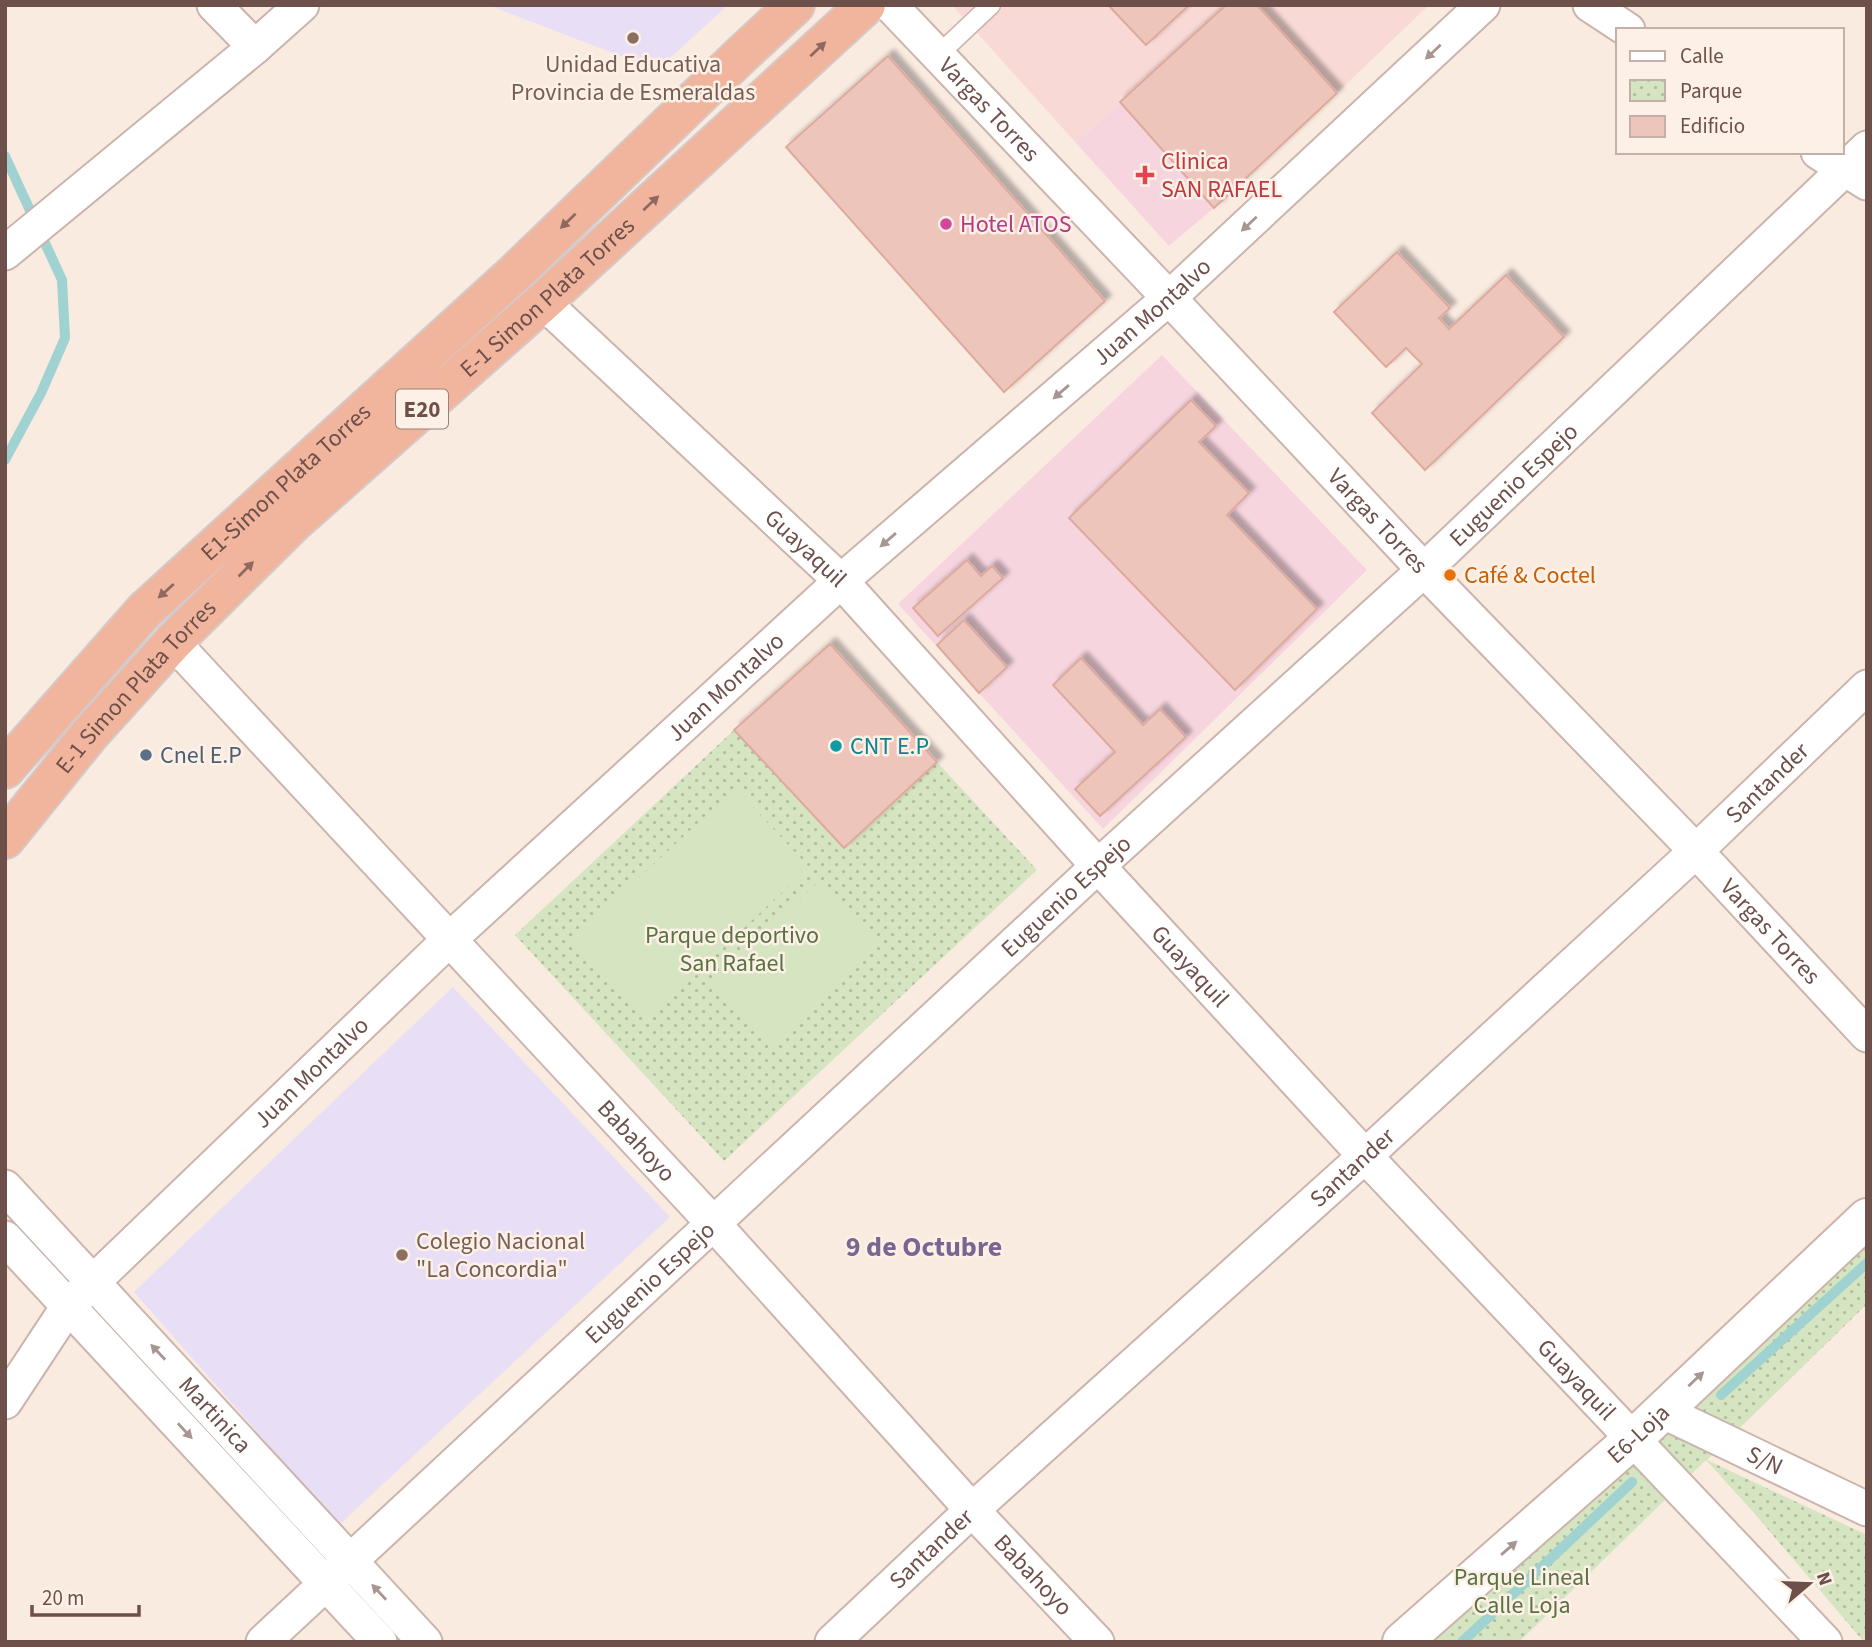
<svg xmlns="http://www.w3.org/2000/svg" width="1872" height="1647" font-family="'Source Sans 3',sans-serif">
<defs>
<pattern id="park-dots" width="8" height="8" patternUnits="userSpaceOnUse" patternTransform="scale(1.75)"><rect width="8" height="8" fill="#d6e5c1"/><path d="M2 2h.1M6 6h.1" fill="none" stroke="#b2bc9f" stroke-width="1.8" stroke-linecap="round"/></pattern>
<filter id="shadow"><feDropShadow dx="6" dy="-6" stdDeviation="2" flood-color="#0004"/></filter>
</defs>
<rect width="100%" height="100%" fill="#faebe1"/>
<!-- commercial -->
<path fill="#f9d9d5" d="M952,5H1226L1076,143Z
M1257,5H1429L1337,93Z"/>
<!-- education -->
<path fill="#e8def5" d="M488,5H728L657,70Z
M453,987L670,1217L339,1525L134,1292Z"/>
<!-- medical -->
<path fill="#f7d5df" d="M1120,102L1214,208L1169,246L1076,143Z
M1162,355L1367,570L1103,829L898,604Z"/>
<!-- park -->
<path fill="url(#park-dots)" d="M734,730L844,848L937,762L1037,870L724,1161L515,935Z
M1867,1219V1304L1707,1460L1867,1535V1642H1864L1754,1513L1706,1460L1519,1642H1417Z"/>
<!-- garden -->
<path fill="#d6e5c1" d="M735,788L809,867L647,1019L573,940Z
M818,882L878,945L772,1047L712,984Z"/>
<g fill="none" stroke-linecap="round" stroke-linejoin="round">
<!-- stream -->
<path stroke="#9fd2d0" stroke-width="10" d="M5,156L62,280L65,338L41,393L5,460
M1721,1395L1867,1263
M1462,1642L1632,1482"/>
</g>
<!-- building -->
<path fill="#edc5bb" stroke="#deaa9d" stroke-width="2" filter="url(#shadow)" d="M1108,5H1186L1187,7L1146,45Z
M1226,5H1257L1337,93L1214,208L1120,102Z
M888,56L1105,301L1004,392L786,147Z
M1397,252L1450,308L1439,318L1449,329L1506,275L1564,337L1425,470L1372,413L1422,364L1406,348L1386,367L1334,312Z
M1191,400L1216,426L1199,442L1249,493L1227,515L1317,609L1235,690L1069,518Z
M967,560L981,576L992,566L1003,578L938,636L913,608Z
M964,620L1007,667L979,693L937,645Z
M830,644L937,762L844,848L734,730Z
M1081,658L1143,725L1160,709L1186,737L1100,816L1075,789L1115,752L1053,685Z"/>
<g fill="none" stroke-linecap="round" stroke-linejoin="round">
<!-- service casing -->
<g stroke="#cbb4ac" stroke-width="21">
<path id="service" d="M938,55L991,5"/>
</g>
<!-- minor casing -->
<g stroke="#cbb4ac" stroke-width="37">
<g id="minor">
<path d="M214,5L255,47"/>
<path id="s1" d="M890,5L1169,298L1424,570L1696,851L1867,1035"/>
<path d="M1590,5L1628,30"/>
<path d="M1818,152L1867,183"/>
<path d="M5,253L255,47L302,5"/>
<path id="s2" d="M543,302L841,581L1098,866L1365,1156L1825,1642"/>
<path id="s3" d="M173,642L713,1223L972,1510L1097,1642"/>
<path id="s4" d="M5,1187L425,1642"/>
<path d="M5,1238L380,1642"/>
<path id="s5" d="M5,1402L69,1305L450,939L841,581L1169,298L1483,5"/>
<path id="s6" d="M1662,1411L1867,1509"/>
<path id="s7" d="M263,1642L1098,866L1424,570L1867,148"/>
<path id="s8" d="M832,1642L972,1510L1365,1156L1696,851L1867,687"/>
</g>
</g>
<!-- secondary casing -->
<g stroke="#ceb3a9" stroke-width="42">
<g id="secondary">
<path id="s9" d="M1402,1642L1633,1439L1867,1218"/>
</g>
</g>
<!-- trunk casing -->
<g stroke="#d4cac9" stroke-width="42">
<g id="trunk">
<path id="s10" d="M5,769L144,611L516,272L739,57L795,5"/>
<path id="s11" d="M5,839L89,735L173,642L293,523L543,302L866,5"/>
</g>
</g>
<!-- service -->
<use href="#service" stroke="#fff" stroke-width="18"/>
<!-- minor -->
<use href="#minor" stroke="#fff" stroke-width="33"/>
<!-- secondary -->
<use href="#secondary" stroke="#fff" stroke-width="38"/>
<!-- trunk -->
<use href="#trunk" stroke="#f1b49d" stroke-width="38"/>
</g>
<!-- one-way arrows -->
<defs><path id="oneway-solid" d="M-6-.8H1V-3.2L6.5 0L1 3.2V.8H-6Z" transform="scale(1.75)"/></defs>
<g fill="#8f695f">
<use href="#oneway-solid" transform="translate(818 49) rotate(-43)"/>
<use href="#oneway-solid" transform="translate(651 203) rotate(-43)"/>
<use href="#oneway-solid" transform="translate(568 221) rotate(136)"/>
<use href="#oneway-solid" transform="translate(246 569) rotate(-45)"/>
<use href="#oneway-solid" transform="translate(166 591) rotate(138)"/>
</g>
<g fill="#a89692">
<use href="#oneway-solid" transform="translate(1433 52) rotate(137)"/>
<use href="#oneway-solid" transform="translate(1249 224) rotate(137)"/>
<use href="#oneway-solid" transform="translate(1061 392) rotate(139)"/>
<use href="#oneway-solid" transform="translate(888 540) rotate(139)"/>
<use href="#oneway-solid" transform="translate(158 1352) rotate(-133)"/>
<use href="#oneway-solid" transform="translate(1696 1379) rotate(-43)"/>
<use href="#oneway-solid" transform="translate(185 1431) rotate(47)"/>
<use href="#oneway-solid" transform="translate(1509 1548) rotate(-41)"/>
<use href="#oneway-solid" transform="translate(379 1592) rotate(-133)"/>
</g>
<!-- markers -->
<g fill="#8d6e63" stroke="#fdf0e6" stroke-width="2.5">
<circle cx="633" cy="38" r="7"/>
<circle cx="402" cy="1255" r="7"/>
</g>
<path fill="#e0444e" stroke="#fdf0e6" stroke-width="2.5" d="M1141.5 164.5h7v7h7v7h-7v7h-7v-7h-7v-7h7z"/>
<circle fill="#d1479c" stroke="#fdf0e6" stroke-width="2.5" cx="946" cy="224" r="7"/>
<circle fill="#e8710a" stroke="#fdf0e6" stroke-width="2.5" cx="1450" cy="575" r="7"/>
<circle fill="#0f9aa8" stroke="#fdf0e6" stroke-width="2.5" cx="836" cy="746" r="7"/>
<circle fill="#5c6f8a" stroke="#fdf0e6" stroke-width="2.5" cx="146" cy="755" r="7"/>
<g text-anchor="middle" stroke-width="5" stroke-linejoin="round" paint-order="stroke">
<!-- shield labels -->
<rect fill="#fdf0e6" stroke="#998079" stroke-width="2" x="396" y="389.5" width="52" height="39" rx="5"/>
<g font-size="23" font-weight="bold" fill="#6e504a">
<text x="422" y="417">E20</text>
</g>
<!-- education labels -->
<g font-size="24" fill="#785e54" stroke="#fdf0e6">
<text x="633" y="72">Unidad Educativa<tspan x="633" dy="28">Provincia de Esmeraldas</tspan></text>
<text x="416" y="1249" text-anchor="start">Colegio Nacional<tspan x="416" dy="28">"La Concordia"</tspan></text>
</g>
<!-- street labels -->
<g font-size="24" fill="#6e504a" stroke="#fdf0e6">
<text dy="8" stroke="none"><textPath href="#s1" startOffset="144">Vargas Torres</textPath></text>
<text dy="8" stroke="none"><textPath href="#s11" startOffset="768">E-1 Simon Plata Torres</textPath></text>
<text dy="8" stroke="none"><textPath href="#s5" startOffset="1586">Juan Montalvo</textPath></text>
<text dy="8" stroke="none"><textPath href="#s10" startOffset="402">E1-Simon Plata Torres</textPath></text>
<text dy="8" stroke="none"><textPath href="#s7" startOffset="1704">Euguenio Espejo</textPath></text>
<text dy="8" stroke="none"><textPath href="#s1" startOffset="710">Vargas Torres</textPath></text>
<text dy="8" stroke="none"><textPath href="#s2" startOffset="360">Guayaquil</textPath></text>
<text dy="8" stroke="none"><textPath href="#s5" startOffset="1018">Juan Montalvo</textPath></text>
<text dy="8" stroke="none"><textPath href="#s11" startOffset="201">E-1 Simon Plata Torres</textPath></text>
<text dy="8" stroke="none"><textPath href="#s8" startOffset="1270">Santander</textPath></text>
<text dy="8" stroke="none"><textPath href="#s7" startOffset="1096">Euguenio Espejo</textPath></text>
<text dy="8" stroke="none"><textPath href="#s1" startOffset="1278">Vargas Torres</textPath></text>
<text dy="8" stroke="none"><textPath href="#s2" startOffset="928">Guayaquil</textPath></text>
<text dy="8" stroke="none"><textPath href="#s5" startOffset="452">Juan Montalvo</textPath></text>
<text dy="8" stroke="none"><textPath href="#s3" startOffset="681">Babahoyo</textPath></text>
<text dy="8" stroke="none"><textPath href="#s8" startOffset="704">Santander</textPath></text>
<text dy="8" stroke="none"><textPath href="#s7" startOffset="528">Euguenio Espejo</textPath></text>
<text dy="8" stroke="none"><textPath href="#s2" startOffset="1494">Guayaquil</textPath></text>
<text dy="8" stroke="none"><textPath href="#s4" startOffset="310">Martinica</textPath></text>
<text dy="8" stroke="none"><textPath href="#s9" startOffset="315">E6-Loja</textPath></text>
<text dy="8" stroke="none"><textPath href="#s6" startOffset="114">S/N</textPath></text>
<text dy="8" stroke="none"><textPath href="#s8" startOffset="136">Santander</textPath></text>
<text dy="8" stroke="none"><textPath href="#s3" startOffset="1269">Babahoyo</textPath></text>
</g>
<!-- health labels -->
<g font-size="24" fill="#be3a42" stroke="#fdf0e6" text-anchor="start">
<text x="1161" y="169">Clinica<tspan x="1161" dy="28">SAN RAFAEL</tspan></text>
</g>
<!-- hotel labels -->
<g font-size="24" fill="#b23c85" stroke="#fdf0e6" text-anchor="start">
<text x="960" y="232">Hotel ATOS</text>
</g>
<!-- food labels -->
<g font-size="24" fill="#c56008" stroke="#fdf0e6" text-anchor="start">
<text x="1464" y="583">Café &amp; Coctel</text>
</g>
<!-- culture labels -->
<g font-size="24" fill="#0d838f" stroke="#fdf0e6" text-anchor="start">
<text x="850" y="754">CNT E.P</text>
</g>
<!-- service labels -->
<g font-size="24" fill="#4e5e75" stroke="#fdf0e6" text-anchor="start">
<text x="160" y="763">Cnel E.P</text>
</g>
<!-- park labels -->
<g font-size="24" fill="#5a7343" stroke="#fdf0e6">
<text x="732" y="943">Parque deportivo<tspan x="732" dy="28">San Rafael</tspan></text>
<text x="1522" y="1585">Parque Lineal<tspan x="1522" dy="28">Calle Loja</tspan></text>
</g>
<!-- quarter labels -->
<g font-size="28" font-weight="bold" fill="#7b6691" stroke="#fdf0e6">
<text x="924" y="1256">9 de Octubre</text>
</g>
</g>
<!-- border -->
<rect width="1872" height="1647" fill="none" stroke="#6e504a" stroke-width="14"/>
<!-- legend -->
<rect x="1616" y="28" width="228" height="126" fill="#fdf0e6" stroke="#c4b0a8" stroke-width="2"/>
<rect x="1630" y="51" width="35" height="10" fill="#ffffff" stroke="#c4b0a8" stroke-width="2"/>
<text x="1680" y="63" font-size="21" fill="#6e504a">Calle</text>
<rect x="1630" y="80" width="35" height="21" fill="url(#park-dots)" stroke="#c4b0a8" stroke-width="2"/>
<text x="1680" y="98" font-size="21" fill="#6e504a">Parque</text>
<rect x="1630" y="116" width="35" height="21" fill="#edc5bb" stroke="#c4b0a8" stroke-width="2"/>
<text x="1680" y="133" font-size="21" fill="#6e504a">Edificio</text>
<!-- north arrow -->
<g transform="translate(1809 1584) rotate(71)" stroke="#fdf0e6" stroke-width="5" paint-order="stroke">
<path d="M0-5L12 26L0 18L-12 26Z" fill="#6e504a"/>
<text y="-10" font-size="19" font-weight="bold" text-anchor="middle" fill="#6e504a">N</text>
</g>
<!-- scale -->
<path d="M32 1605v10h107v-10" fill="none" stroke="#6e504a" stroke-width="3.5"/>
<text x="42" y="1605" font-size="21" fill="#6e504a" stroke="#fdf0e6" stroke-width="5" paint-order="stroke">20 m</text>
</svg>
